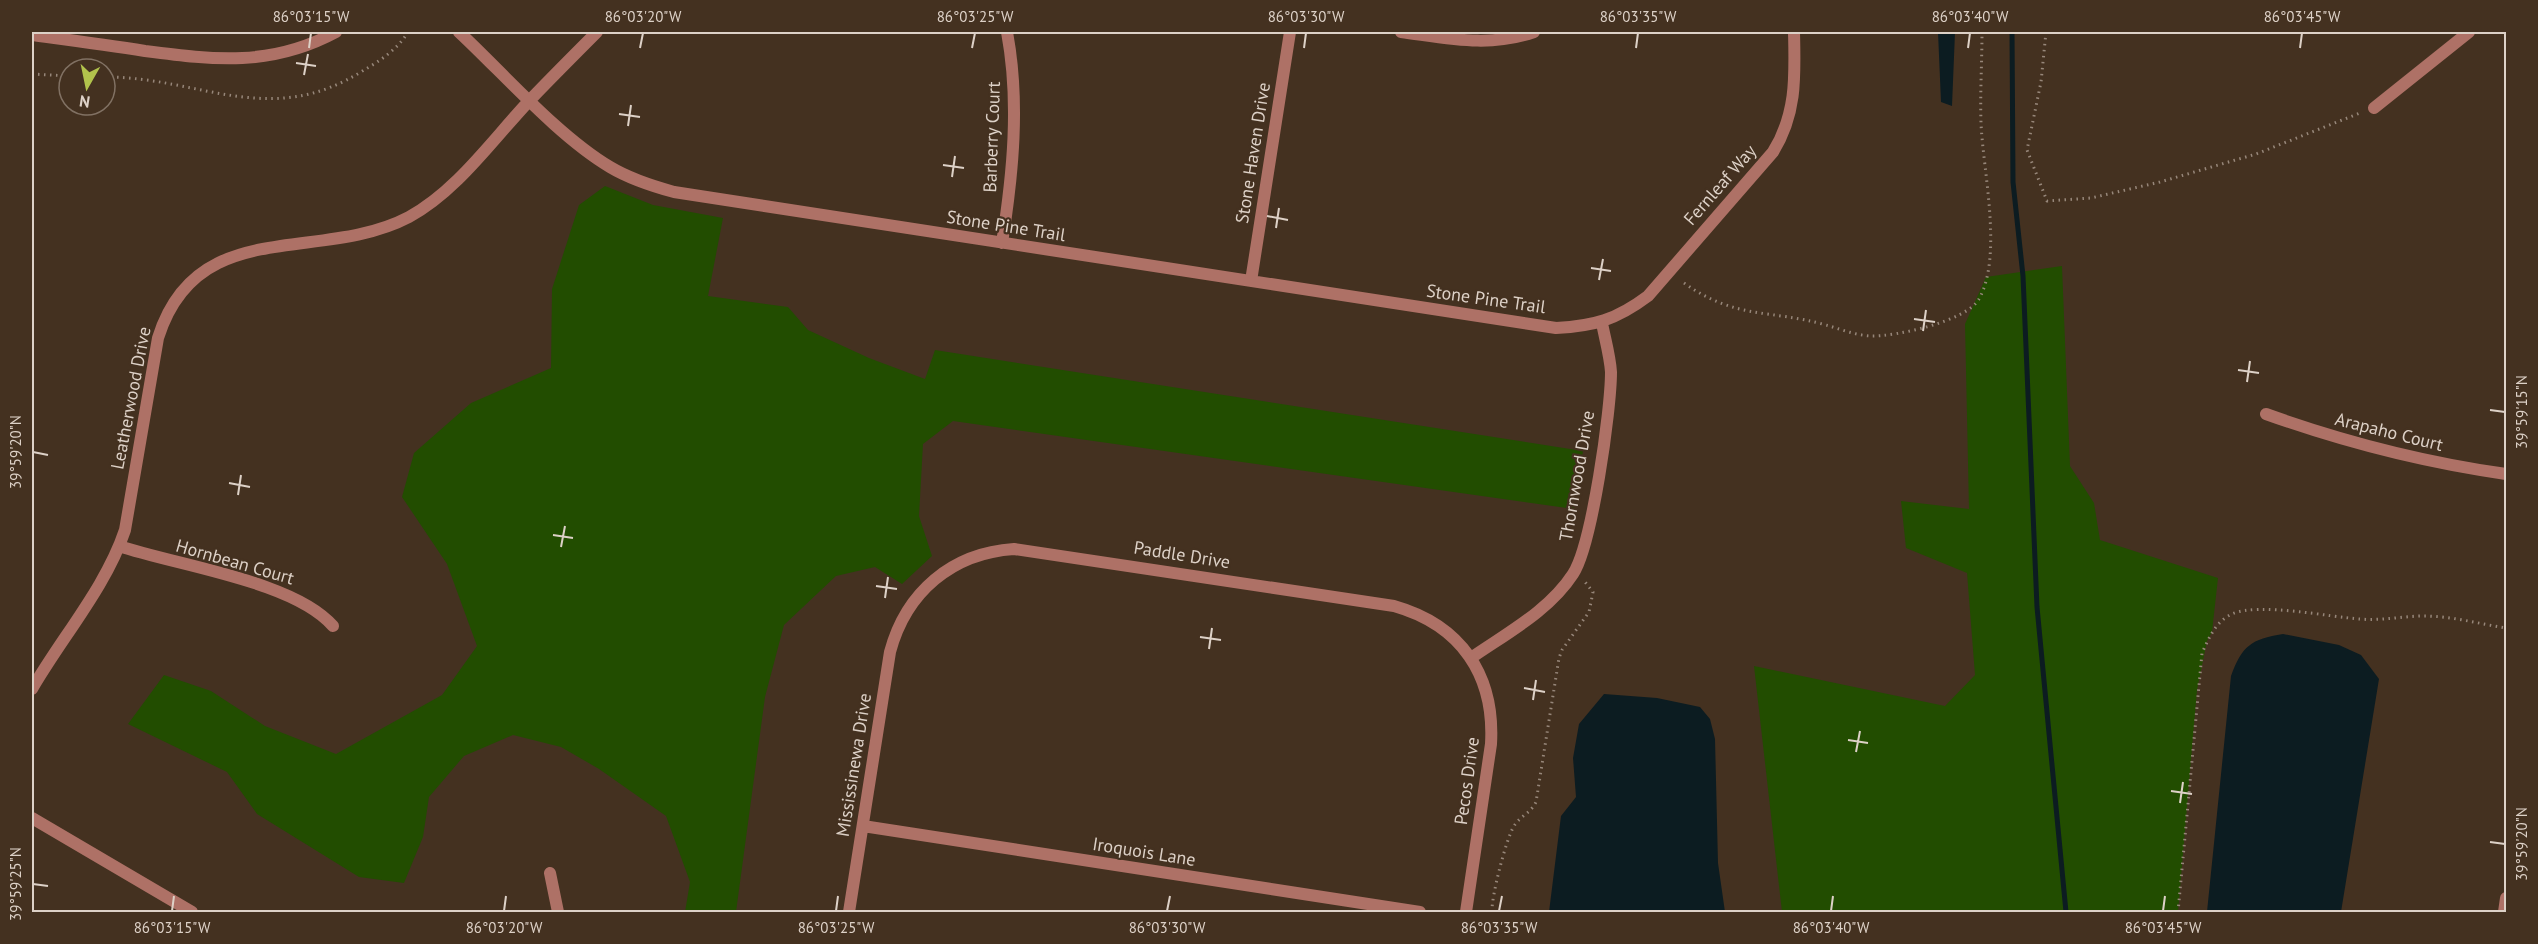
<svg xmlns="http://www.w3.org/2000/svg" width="2538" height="944" font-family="'PT Sans',sans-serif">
<rect width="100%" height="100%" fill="#443120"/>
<!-- green -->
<path fill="#224d00" d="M605,186L653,205L723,218L708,296L788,307L808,330L869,358L925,379L935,350L1583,451L1574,509L953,421L923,444L919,516L932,556L902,584L875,567L836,576L784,625L765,697L736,912H685L690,882L666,816L599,769L561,747L513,735L464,756L429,797L423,837L404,883L359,877L257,814L227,772L128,724L164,675L211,691L265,726L336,754L442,695L477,646L447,564L402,497L414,453L471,403L551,368L552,289L579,205Z
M2062,266L2070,466L2094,503L2100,540L2218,578L2212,632L2207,641L2197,690L2178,912H1782L1754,666L1945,706L1975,675L1967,573L1906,548L1901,501L1969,509L1965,324L1986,277Z"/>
<!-- water -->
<path fill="#0c1c21" d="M1938,32H1955L1952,106L1941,102Z
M2283,634L2339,645L2361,655L2379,679L2341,912H2207L2231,676C2242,646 2251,639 2283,634Z
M1604,694L1657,698L1700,707L1710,719L1715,739L1718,863L1725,912H1549L1561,816L1576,797L1573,758L1579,724Z"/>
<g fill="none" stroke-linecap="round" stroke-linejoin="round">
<!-- stream -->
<path stroke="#0c1c21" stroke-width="5" d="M2012,32L2013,182L2023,276L2037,607L2066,912"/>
<!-- path -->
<path stroke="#97877a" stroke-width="3" stroke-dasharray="1.5 4.5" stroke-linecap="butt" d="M2046,32L2041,82L2027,150L2047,201L2091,198L2160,182L2256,154L2360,113
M32,74L69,76
M105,77C201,77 270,130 364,70C380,61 399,48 408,32
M1684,283C1736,320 1770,309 1826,325C1840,329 1855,335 1870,336C1895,337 1967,321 1979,299C2003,256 1983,171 1981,123C1980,92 1982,62 1982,32
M1492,912C1491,898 1506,839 1514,826C1520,816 1531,813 1536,802L1559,658L1562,650L1589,612L1593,592L1585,582
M2178,912L2202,653C2209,638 2216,621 2232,614C2259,602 2329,617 2360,619C2382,621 2403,616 2424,616C2451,616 2480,624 2506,628"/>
<!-- minor -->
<path stroke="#ae7166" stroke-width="12" d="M459,32C504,74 558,136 610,167C630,179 652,186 674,192L1556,328C1594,326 1616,320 1648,296L1773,152C1797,113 1795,76 1794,32
M1401,32C1447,38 1489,48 1534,32
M32,35C69,40 107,45 145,51C215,60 271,67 336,32
M2374,108L2469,32
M1002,243C1013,173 1020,102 1007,32
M1251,281L1290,32
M2266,414C2347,443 2422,462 2506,474
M119,546C179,566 294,581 333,626
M1471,658C1507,633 1549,611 1573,574C1592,545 1611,410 1611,372C1610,356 1605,339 1602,323
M32,689C62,637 106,587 125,530L158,338C197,214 320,264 409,217C457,191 493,139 530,100C552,77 575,54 597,32
M32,818L192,912
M863,826L1420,912
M550,873L558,912
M849,912L890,652C906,592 952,553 1014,549L1394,606C1461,625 1495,675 1491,744L1466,912
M2504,912L2506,898"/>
</g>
<!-- ticks -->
<path fill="none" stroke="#ddd1c7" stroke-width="2" d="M309,48L311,33M640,48L643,33M972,48L975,33M1304,48L1306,33M1636,48L1638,33M1968,48L1970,33M2300,48L2302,33M296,63L316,66M304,75L308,54M619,114L640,117M628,126L631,105M943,165L964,168M952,177L955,156M1267,216L1288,220M1276,228L1279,208M1591,268L1611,271M1599,280L1603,259M1914,319L1935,322M1923,331L1926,310M2238,370L2259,373M2247,382L2250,361M2490,410L2505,412M33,452L48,455M229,483L250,487M238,495L241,475M553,535L573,538M561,547L565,526M876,586L897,589M885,598L888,577M1200,637L1221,640M1209,649L1212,628M1524,688L1545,692M1533,700L1536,680M1848,740L1868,743M1856,752L1860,731M2171,791L2192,794M2180,803L2183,782M2490,842L2505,844M33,884L48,886M172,911L174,896M504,911L506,896M836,911L838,896M1167,911L1170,896M1499,911L1502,896M1831,911L1833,896M2163,911L2165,896"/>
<g text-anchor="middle" stroke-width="4.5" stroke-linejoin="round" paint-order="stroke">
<!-- street labels -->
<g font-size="18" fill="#ddd1c7" stroke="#443120">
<text transform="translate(992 137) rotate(-88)" y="6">Barberry Court</text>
<text transform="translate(1253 153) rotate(-81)" y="6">Stone Haven Drive</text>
<text transform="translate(1720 185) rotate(-49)" y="6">Fernleaf Way</text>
<text transform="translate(1006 226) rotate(9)" y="6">Stone Pine Trail</text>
<text transform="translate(1486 299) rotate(8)" y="6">Stone Pine Trail</text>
<text transform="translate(131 398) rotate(-79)" y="6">Leatherwood Drive</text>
<text transform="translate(2389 432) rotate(14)" y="6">Arapaho Court</text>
<text transform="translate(1577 476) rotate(-80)" y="6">Thornwood Drive</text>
<text transform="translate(1182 555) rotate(9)" y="6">Paddle Drive</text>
<text transform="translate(235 562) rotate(16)" y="6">Hornbean Court</text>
<text transform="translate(854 765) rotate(-81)" y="6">Mississinewa Drive</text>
<text transform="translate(1467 781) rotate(-82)" y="6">Pecos Drive</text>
<text transform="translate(1144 852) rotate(9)" y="6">Iroquois Lane</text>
</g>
</g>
<!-- border -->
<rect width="2538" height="944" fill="none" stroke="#443120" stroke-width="66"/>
<!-- north arrow -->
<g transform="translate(87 87) rotate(189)"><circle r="28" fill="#443120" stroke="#817163" stroke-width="1.5"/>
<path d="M0-4.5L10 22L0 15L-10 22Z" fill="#b2c34c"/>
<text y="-9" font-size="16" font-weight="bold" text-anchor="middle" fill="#ddd1c7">N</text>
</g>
<rect x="33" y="33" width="2472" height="878" fill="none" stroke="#ddd1c7" stroke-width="2"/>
<g font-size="15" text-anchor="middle" fill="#ddd1c7">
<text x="311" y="22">86°03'15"W</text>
<text x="643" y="22">86°03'20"W</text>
<text x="975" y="22">86°03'25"W</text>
<text x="1306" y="22">86°03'30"W</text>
<text x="1638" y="22">86°03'35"W</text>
<text x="1970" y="22">86°03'40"W</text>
<text x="2302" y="22">86°03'45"W</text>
<text transform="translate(2522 412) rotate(-90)" y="5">39°59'15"N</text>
<text transform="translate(16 452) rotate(-90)" y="5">39°59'20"N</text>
<text transform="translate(2522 844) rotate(-90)" y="5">39°59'20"N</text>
<text transform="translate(16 884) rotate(-90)" y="5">39°59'25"N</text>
<text x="172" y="933">86°03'15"W</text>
<text x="504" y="933">86°03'20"W</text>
<text x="836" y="933">86°03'25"W</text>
<text x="1167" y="933">86°03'30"W</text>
<text x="1499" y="933">86°03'35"W</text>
<text x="1831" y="933">86°03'40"W</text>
<text x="2163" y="933">86°03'45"W</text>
</g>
</svg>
